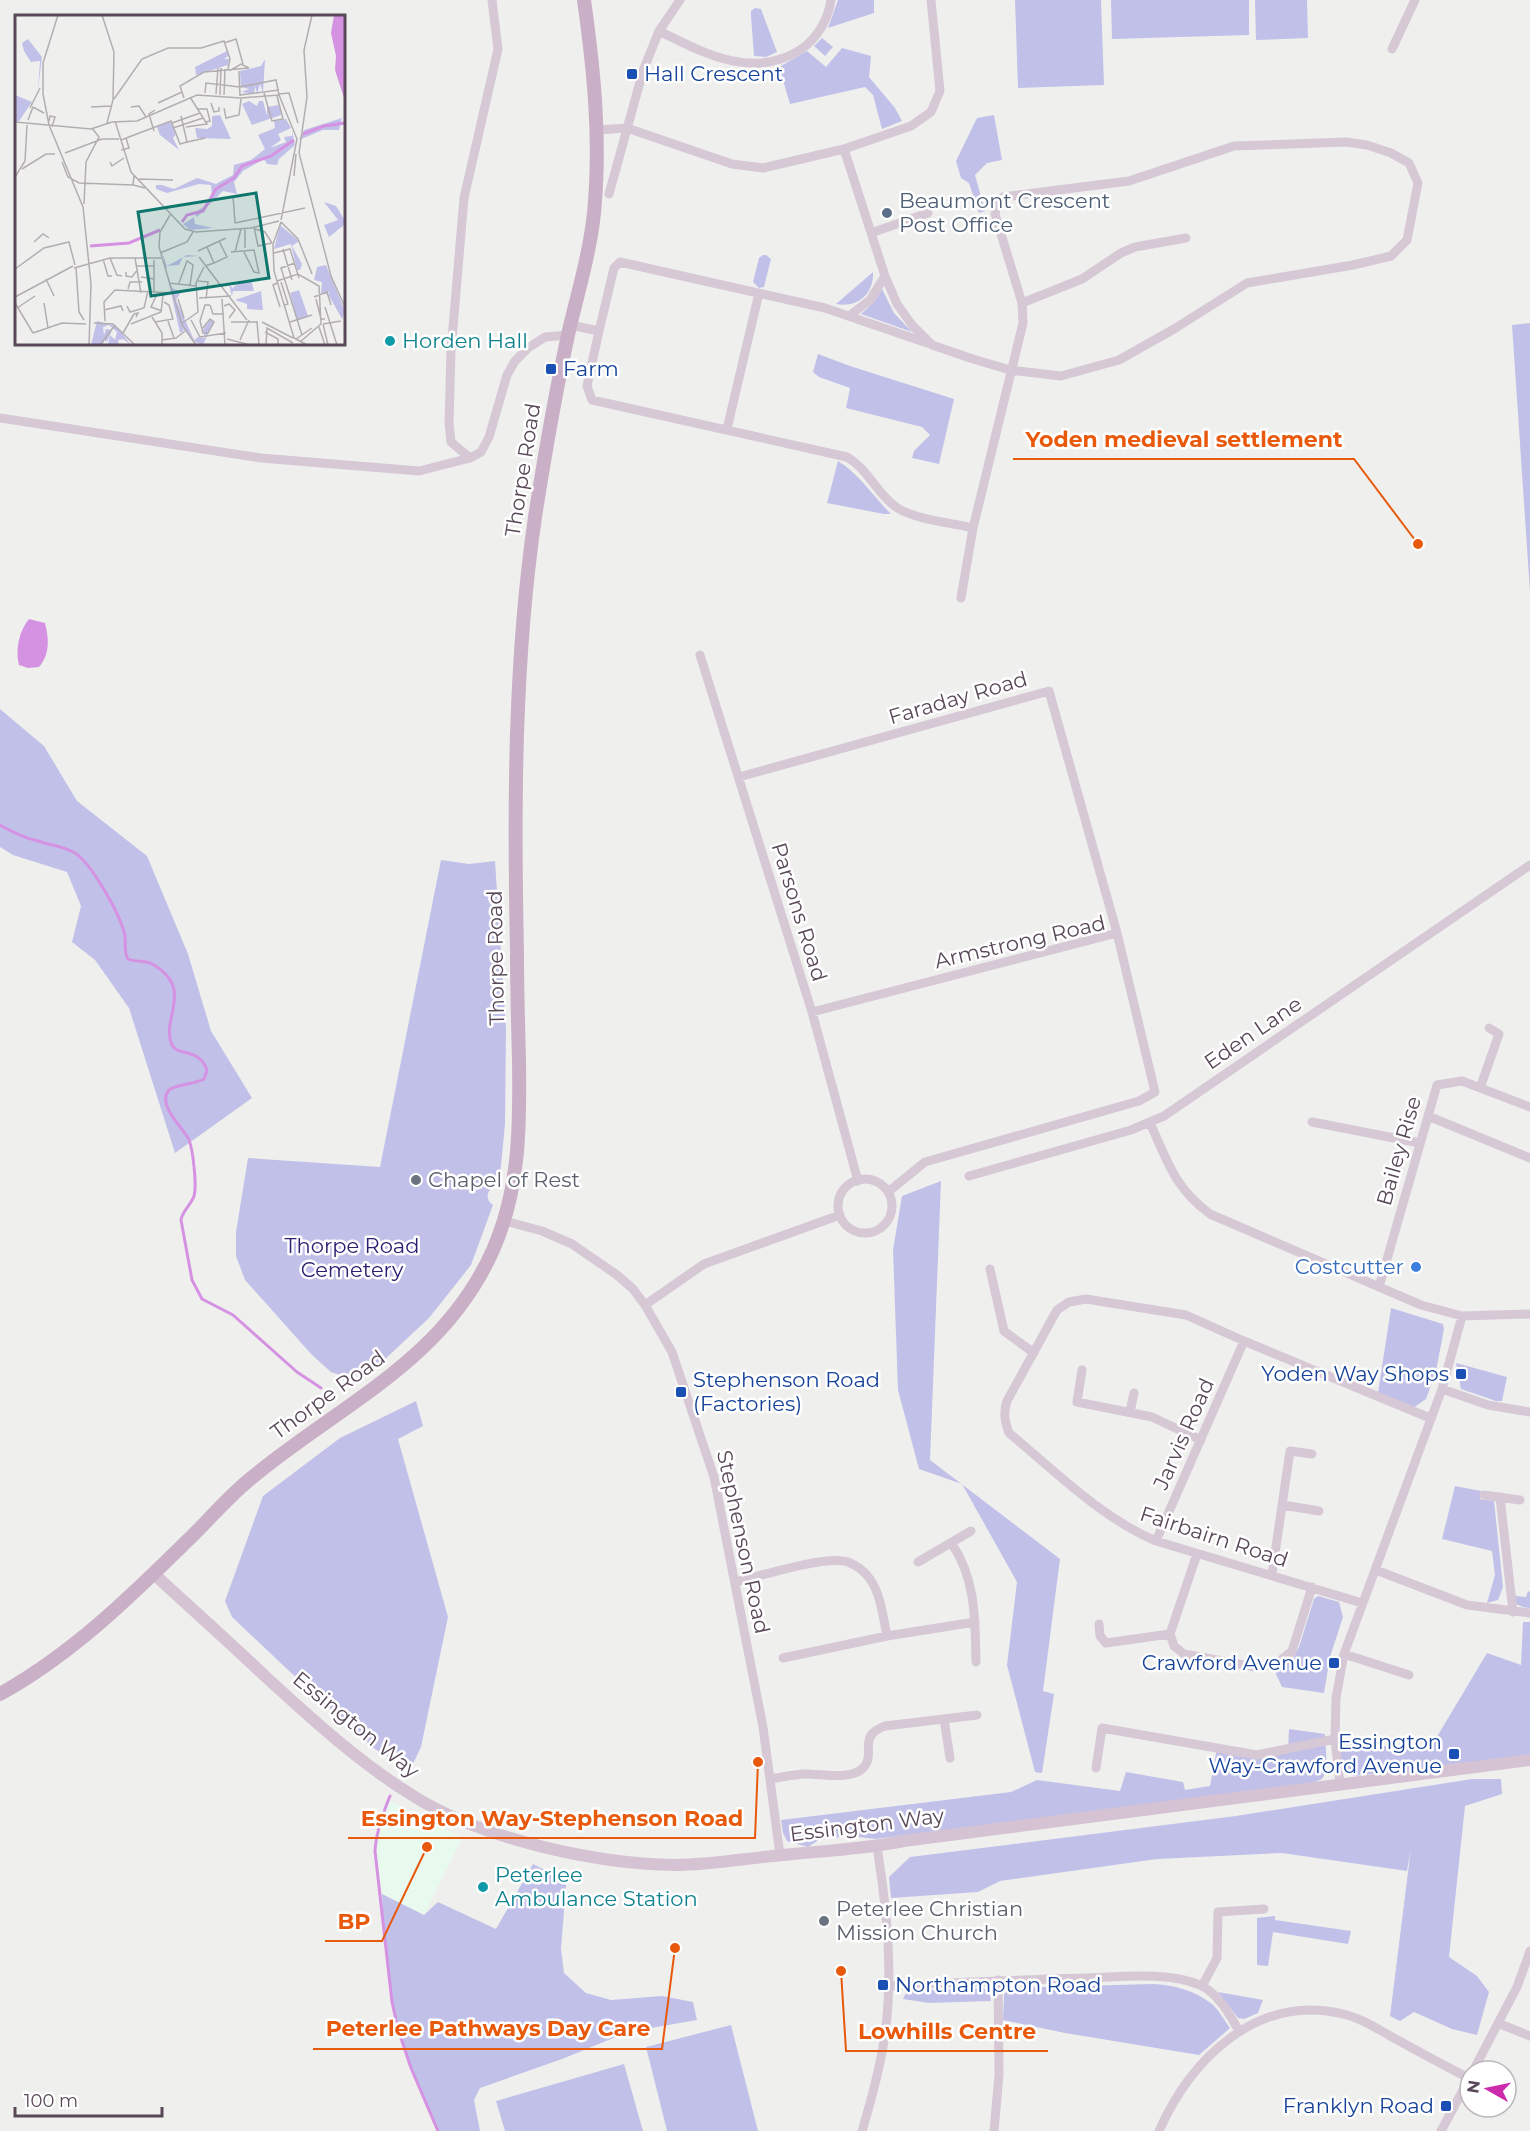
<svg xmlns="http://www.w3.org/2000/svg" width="1530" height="2131" font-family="Montserrat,sans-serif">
<rect width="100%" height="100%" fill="#eff0ee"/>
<!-- commercial -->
<path fill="#e8faee" d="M390,1801L462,1838L424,1915L382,1894L375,1848Z"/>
<!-- green -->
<path fill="#c1c0e9" d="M838,0H874V13L828,28Z
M1015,0H1101L1104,85L1018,88Z
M1111,0H1249V35L1112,39Z
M1255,0H1307L1308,38L1256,40Z
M755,8L761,9L777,52L766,57L754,56L751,16V11Z
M822,38L833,47L825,56L814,46Z
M842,48L871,56L869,77L895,108L902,121L882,129L873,95L865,87L790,104L779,67L807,51L826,67Z
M994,115L1002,160L987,163L975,175L985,211L979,213L969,183L961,178L956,161L977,118Z
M763,255H766L771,259L764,287L759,288L753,282L759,258Z
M873,272C874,294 858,308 836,304Z
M882,289L894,313L912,332L861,314L874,302Z
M1530,323V592L1512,325Z
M818,354L850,366L954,399L939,464L912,458L914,451L930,435L922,427L846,408L850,388L819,377L813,372Z
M838,461C859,474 873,496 891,514H884L827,503Z
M0,709L44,746L77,801L147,856L188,954L211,1031L252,1098L175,1153L129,1008L95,960L72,942L81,906L67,872L13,855L0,847Z
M441,860L469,864L495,861L506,1029L505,1124L499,1186C488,1186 483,1199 493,1205L471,1265L429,1318L383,1361L358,1374L346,1377L331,1372L312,1355L245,1280L236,1256V1232L248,1158L380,1167Z
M941,1181L930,1460L1060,1559L1043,1691L1054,1694L1042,1773L1035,1772L1007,1665L1017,1582L962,1484L919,1469L898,1390L893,1250L902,1196Z
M1391,1308L1443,1324L1444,1329L1436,1371L1426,1399L1413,1408L1378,1393Z
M1456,1363L1507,1377L1502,1401H1496L1461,1389Z
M416,1401L423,1426L398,1439L448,1617L421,1747L410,1770L375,1749L287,1669L232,1617L225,1601L263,1496L340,1438Z
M1455,1486L1481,1491L1480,1499L1494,1501L1503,1587L1498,1600L1487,1603L1495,1575L1492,1551L1442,1539Z
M1528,1591L1530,1592V1608L1523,1607L1516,1604L1515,1596L1526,1597Z
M1318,1596L1339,1602L1343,1617L1330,1657L1324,1693L1282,1687L1275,1672L1293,1658L1299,1647L1314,1599Z
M1523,1622H1530V1755L1354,1776C1340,1769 1341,1757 1339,1742L1429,1750L1487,1653L1521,1665Z
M1289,1729L1325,1734L1327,1770L1322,1779L1312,1783L875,1839L850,1836L819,1840L808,1847L787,1841L783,1833L781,1820L1011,1792L1037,1780L1120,1791L1126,1772L1183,1782L1185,1790L1210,1786L1217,1748L1288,1753Z
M1472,1779H1501L1502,1794L1465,1806L1449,1957L1477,1976L1489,1992L1477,2035L1452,2029L1414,2012L1400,2021L1390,2016L1411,1848L1407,1871L1282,1853L1157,1859L1000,1881L978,1892L891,1898L889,1877L910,1857L1236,1816Z
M533,1864L543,1869L567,1873L561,1949L564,1973L586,1993L611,2000L662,1996L693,2002L697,2020L628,2032L562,2059L480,2088L474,2100L480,2131H438L411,2068L398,2029L392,2002L384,1938L382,1894L424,1915L438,1902L496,1929Z
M1275,1916V1920L1351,1931L1348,1944L1273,1932L1268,1966L1257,1965V1918Z
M1152,1984C1174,1985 1194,1990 1212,2004C1219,2010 1224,2020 1230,2028L1199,2055L1065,2033L1003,2020L1004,1995L1008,1988Z
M984,1988L990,1995L991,2001L929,2003L903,1999L907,1991Z
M1218,1992L1263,2000L1258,2013L1244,2019L1238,2018Z
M731,2025L758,2131H667L646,2047Z
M624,2064L643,2131H505L496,2101Z"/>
<!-- water -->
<path fill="#d692e2" d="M29,619L45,623C49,639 50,654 39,667L28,668L19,665C15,650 19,631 29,619Z"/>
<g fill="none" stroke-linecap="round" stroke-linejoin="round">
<!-- stream -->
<path stroke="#d692e2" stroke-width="3" d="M0,825C12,832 25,838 38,841C49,845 63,846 73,852C90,860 119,913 124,932C127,941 123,951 128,959C136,963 146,959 154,965C195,990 160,1019 172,1045C178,1057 199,1047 207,1070L204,1079C195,1084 173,1085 169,1090C156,1105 184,1128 189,1140C193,1150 197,1185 194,1196C191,1205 182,1211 181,1220L192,1280L202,1299L233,1315L297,1372L321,1388
M390,1796C383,1813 376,1832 375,1851L392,2002L398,2029L411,2068L438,2131"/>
<!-- street -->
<path stroke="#d6c8d5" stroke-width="9" d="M659,31C704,53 752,80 800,50C817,39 828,20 831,0
M1392,49L1415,0
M598,130L627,128L732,164L763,168L844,149L911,126L931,112L940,91L931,0
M844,149L885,276L897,304L912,325L932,345L973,359L1010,370L1061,376L1119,360L1174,329L1247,283L1353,265L1391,256L1407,240L1418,183L1409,163L1391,153L1367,145L1346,142L1234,146L1129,181L1003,197L997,204L995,214L1022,303L1023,323L973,528L961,598
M609,194L643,71L659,31L680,0
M871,233L928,213
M1022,303L1082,279L1121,253L1135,247L1186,238
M849,316L870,300L885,276
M570,325L599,331L587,386L592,400L847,457C868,469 877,494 896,507C912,519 953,523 973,528
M599,331L614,268L620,262L825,308L927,343
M0,418L261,458L419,471L470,458L481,452L489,437L507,375L515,361L528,348L545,337L568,335
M727,429L759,293
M470,458L451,442L449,423L451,351L464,198L498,49L492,0
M700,655L812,1012L858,1181
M739,777L1049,691L1117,933
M812,1012L1117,933L1155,1092L1139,1101L925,1162L888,1192
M1480,1088L1499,1034L1489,1028
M1428,1116L1530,1158
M1312,1122L1420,1143
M1150,1123C1168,1162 1174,1187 1210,1214L1421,1305L1462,1316L1530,1314
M969,1176L1131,1130L1164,1116L1530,865
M838 1206a27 27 0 1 1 54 0a27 27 0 1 1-54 0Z
M505,1221L542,1231L572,1244L617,1275L633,1289L645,1305L672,1352L714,1477L763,1727L780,1855
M990,1269L1004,1331L1034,1353
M1379,1287L1437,1085L1462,1081L1530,1107
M645,1305L704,1264L840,1215
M1082,1370L1077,1402L1152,1417L1201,1440
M1442,1389L1488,1405L1530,1412
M1130,1412L1134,1393
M1484,1495L1520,1500
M1500,1497L1513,1612
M1283,1505L1319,1511
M1156,1541L1244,1341
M952,1544C976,1579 975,1621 976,1662
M1197,1554L1170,1634L1174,1646L1184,1654L1255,1667L1276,1664L1292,1651L1312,1587
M918,1562L971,1531
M1376,1570L1467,1605L1530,1613
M1272,1574L1290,1451L1312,1454
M735,1582C761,1576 825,1555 848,1562C856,1565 865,1572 870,1579C881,1595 883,1617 887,1636
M1362,1603L1156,1541C1100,1517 1056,1472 1009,1433C1005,1422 1003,1413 1007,1401L1057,1310L1069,1302L1086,1299L1186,1315L1244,1341L1430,1418
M1099,1624L1100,1636L1106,1643L1170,1634
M1344,1654L1409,1675
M783,1658L887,1636L975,1622
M944,1719L950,1758
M1096,1768L1102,1728L1257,1755L1335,1739
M770,1779C781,1777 792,1775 803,1774C819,1773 850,1781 863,1768C877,1754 856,1736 885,1726L977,1715
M1340,1784L1335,1739L1336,1698L1344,1654L1442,1389L1462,1316
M889,1986C954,1982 1019,1980 1084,1978C1119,1977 1170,1971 1202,1986C1219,1995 1230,2015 1239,2031
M1202,1986L1217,1958L1218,1912L1264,1909
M1500,2024L1530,2036
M1473,2071L1517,1987L1530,1951
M862,2131C871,2101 879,2072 884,2041C894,1977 887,1910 877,1847
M994,2131L999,2075L998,1980
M1159,2131C1191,2059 1257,1993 1343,2014C1361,2018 1376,2028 1392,2037C1418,2051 1443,2065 1469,2078
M1441,2131L1470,2077"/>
<!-- secondary -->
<path stroke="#d5c2d2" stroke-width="12" d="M154,1574C192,1609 230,1643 267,1678C314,1721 361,1764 415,1797C483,1839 596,1864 675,1865C712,1865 747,1858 783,1855C824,1851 864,1849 904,1841L1530,1760"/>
<!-- primary -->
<path stroke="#cab0c6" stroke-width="14" d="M0,1694C72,1654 129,1598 187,1541C208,1521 227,1498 249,1480C338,1405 443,1363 493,1250C520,1189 520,1125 519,1060C518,1024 517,989 517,953C514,808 514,661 535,517C545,453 556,389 570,326C579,289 590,251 594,213C601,141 594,71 584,0"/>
</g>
<!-- markers -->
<g fill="#1a4fb4" stroke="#fff" stroke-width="2">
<rect x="626" y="68" width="12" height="12" rx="3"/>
<rect x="545" y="363" width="12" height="12" rx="3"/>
<rect x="1455" y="1368" width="12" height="12" rx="3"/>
<rect x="675" y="1386" width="12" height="12" rx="3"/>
<rect x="1328" y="1657" width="12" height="12" rx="3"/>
<rect x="1448" y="1748" width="12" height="12" rx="3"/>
<rect x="877" y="1979" width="12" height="12" rx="3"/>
<rect x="1440" y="2100" width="12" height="12" rx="3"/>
</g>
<circle fill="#5c6f8a" stroke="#fff" stroke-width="2" cx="887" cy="213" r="6"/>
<g fill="#0f9aa8" stroke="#fff" stroke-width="2">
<circle cx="390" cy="341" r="6"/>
<circle cx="483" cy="1887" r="6"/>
</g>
<g fill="#6b7280" stroke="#fff" stroke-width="2">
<circle cx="416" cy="1180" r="6"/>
<circle cx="824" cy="1921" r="6"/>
</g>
<circle fill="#3f7fe0" stroke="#fff" stroke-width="2" cx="1416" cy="1267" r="6"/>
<g text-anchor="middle" stroke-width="5" stroke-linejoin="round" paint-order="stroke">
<!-- transit labels -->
<g font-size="21" fill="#164399" stroke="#fff" text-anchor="start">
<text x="644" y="81">Hall Crescent</text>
<text x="563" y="376">Farm</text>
<text x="1449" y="1381" text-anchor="end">Yoden Way Shops</text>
<text x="693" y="1387">Stephenson Road<tspan x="693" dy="24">(Factories)</tspan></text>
<text x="1322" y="1670" text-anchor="end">Crawford Avenue</text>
<text x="1442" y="1749" text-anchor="end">Essington<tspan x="1442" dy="24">Way-Crawford Avenue</tspan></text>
<text x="895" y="1992">Northampton Road</text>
<text x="1434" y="2113" text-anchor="end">Franklyn Road</text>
</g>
<!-- service labels -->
<g font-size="21" fill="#4e5e75" stroke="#fff" text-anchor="start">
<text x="899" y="208">Beaumont Crescent<tspan x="899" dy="24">Post Office</tspan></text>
</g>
<!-- culture labels -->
<g font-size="21" fill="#0d838f" stroke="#fff" text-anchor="start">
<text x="402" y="348">Horden Hall</text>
<text x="495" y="1882">Peterlee<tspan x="495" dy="24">Ambulance Station</tspan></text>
</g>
<!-- street labels -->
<g font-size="21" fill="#594857" stroke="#fff">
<text transform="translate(523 470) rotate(-81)" y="7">Thorpe Road</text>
<text transform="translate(958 698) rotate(-16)" y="7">Faraday Road</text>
<text transform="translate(799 912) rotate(73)" y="7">Parsons Road</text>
<text transform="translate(1020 942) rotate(-13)" y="7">Armstrong Road</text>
<text transform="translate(496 958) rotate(-91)" y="7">Thorpe Road</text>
<text transform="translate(1253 1033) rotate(-34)" y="7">Eden Lane</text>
<text transform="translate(1399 1151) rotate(-74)" y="7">Bailey Rise</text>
<text transform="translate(328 1395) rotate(-36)" y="7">Thorpe Road</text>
<text transform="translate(1184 1434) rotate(-66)" y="7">Jarvis Road</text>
<text transform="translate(1214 1537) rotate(18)" y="7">Fairbairn Road</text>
<text transform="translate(743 1542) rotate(78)" y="7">Stephenson Road</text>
<text transform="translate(356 1725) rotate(39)" y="7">Essington Way</text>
<text transform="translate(867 1825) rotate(-7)" y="7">Essington Way</text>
</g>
<!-- worship labels -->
<g font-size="21" fill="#5b616d" stroke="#fff" text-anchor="start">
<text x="428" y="1187">Chapel of Rest</text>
<text x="836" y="1916">Peterlee Christian<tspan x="836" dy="24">Mission Church</tspan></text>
</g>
<!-- park labels -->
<g font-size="21" fill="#2c2072" stroke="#fff">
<text x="352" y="1253">Thorpe Road<tspan x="352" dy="24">Cemetery</tspan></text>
</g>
<!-- shop labels -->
<g font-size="21" fill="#366cbe" stroke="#fff" text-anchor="end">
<text x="1404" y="1274">Costcutter</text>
</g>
</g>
<!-- overview -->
<g transform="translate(15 15)">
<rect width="330" height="330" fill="#eff0ee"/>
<path d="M13,24L27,42L23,75L25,46L16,47L9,36L7,28ZM212,36L213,41L209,44H214L213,50L181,60L180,52ZM250,44L248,78L245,69L242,79L240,71L239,79L226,77L234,74L226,72L225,56L246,51ZM0,80L17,87L4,106H0ZM244,86H248L252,101V92L264,90L266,100L237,110L227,89L234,86L242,91ZM205,100L216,124L182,123L180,113L192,114L197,111V101ZM327,103L324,115H308L284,125L289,115ZM271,104L276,113L263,119L266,125L255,133L271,127L269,122L277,121V116L280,130L264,144L262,150L252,149L249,144L228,156L219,167L222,179L208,176L182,202L179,198L193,189L197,182L196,170L184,169L152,178L141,174V170H147L159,174L182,163L201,169L208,165L218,160L219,150L236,145L250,134L243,120L260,113L259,106ZM155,106L161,119L158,123L164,135L145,120L142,112ZM309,187L321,191L329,204V210L314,222L309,210L323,205ZM179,202L180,209L198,213L175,215L168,209ZM265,210L284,226L277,231L287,249L285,255H282L276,229L259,234ZM147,237L152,251L172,240L184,241L168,242L164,250L152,251L151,255L157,273L166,277L161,285L179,325L183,322L190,323L188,315L195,305L199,306L188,330L178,326L166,308L169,315L165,318ZM311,250L330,296L327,304L313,279L315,277L306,278L307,267L299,265L302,252ZM236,265L239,276H218L217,281L214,270L218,273L221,269V273L222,268ZM284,275L293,301L282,304L275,278ZM246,276L248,295L232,294V289L220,285ZM82,306L101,311L116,330L108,324L103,325L104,330H93L95,320L100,325L102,317L94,310L88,312L89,320L91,314L97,315L92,327L89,325L88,330H76Z" fill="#c1c0e9"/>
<path d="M319,0H330V86L320,55L321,41L316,18Z" fill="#d692e2"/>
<path fill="none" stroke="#d692e2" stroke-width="3" d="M288,119L309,111L330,108M167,207L172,200L188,196L201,174L219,163L227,151L256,141L279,125M75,231L114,228L145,215"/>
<path fill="none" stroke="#b3adb2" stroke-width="1.5" d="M43,0L28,48V79L34,110L68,192L76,269L74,330M87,0L99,37L98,85L92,108M297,0L289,35L292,82L284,138L316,261L330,292M209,28L221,24L228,49M216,55L226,49L234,53M224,56L225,81M190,78L191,68L225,72L261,65L264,80M249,78L257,106L268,104L262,81M201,79L203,53M264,79L274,78L283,108M205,80L206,53M209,80L210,54M225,80L264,75M169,83L165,71L189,57L234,53M99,84L127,44L153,33H186L209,26L215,44L213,54M143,88L167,77M196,88L199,97L204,96V92M76,92L96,91M116,92L124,91L131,102M15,93L25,73M209,93L211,103L224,100L226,84M183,94H192L195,106L191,107M166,101L172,127L190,123L186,124M13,105L18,92L29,98M34,106L35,101L40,102L37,112M100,106L116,157L170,214L181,217L236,213L264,206M0,107L76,114L97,107L122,106L182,80L226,83L264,80L282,124L266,205M157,108L185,98M171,112L192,109L175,82M158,113L188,103M139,116L134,99L140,95M106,125L156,106L165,129L172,127M106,135L114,133L111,123M50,138L87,124H104M47,147L53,162L64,168L118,170M95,147L97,151L109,143M7,154L31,139H40M119,161L118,170L130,173M279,161L281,139M0,162L10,146L12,110M124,164L158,165M218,181L220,208M69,189L71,147L84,122L77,113M155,200L145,217L144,232L167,310L181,330M266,207L283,224L297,259M266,207L258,229L259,256L279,323L292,330M220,208L290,193M239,212L243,231L257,228M230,214V233M240,214L250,217L257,228M19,227L28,219L34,223M268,234L277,265M183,236L211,223M216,237L239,235L244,258L239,257L229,237M220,237L226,214M145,238L172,227L178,217M259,238L275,234L284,263M184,242L232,305M95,243L102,260L107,261M120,243L126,278M88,244L93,261H97M139,245V264M199,248L212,242L204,226M280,248L266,253L287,320M121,251H140M190,251L199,248L192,232M59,253L95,243H146M61,253L64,297L69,305M0,254L29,233L54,227L60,250M111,257V261L117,262L123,254M126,262L139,264V277M31,264L39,281M183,266L193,267L191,284M262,266L283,259L304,271L306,309L285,327M266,267L273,289L269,290M154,268L181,271M164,268L172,246L178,250L175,270M262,268L258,270L265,292M113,274L115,267H127M142,279L136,292L147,296M0,282L58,251M299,282L312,277L316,290M184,283L216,281M163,284L169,303M207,284L210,330M301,284L306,304H310M0,288L18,318M29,288L33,313M195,290L198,299H209M112,291L115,297L129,293L133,276M209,291L214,289L220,295L214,303M310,292L322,330M2,293L20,281M89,295L106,291L108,296M137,302L147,318V330M176,305L185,322L211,318M90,306L89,287L100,275L157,278M153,306L159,323M140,307L158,304L154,290L149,287M216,307H243M242,307L244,330M247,307L278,323M275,307L297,300M79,308L98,309L120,330M116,309L146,297L148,280M166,309L183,297L181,268L189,252M308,309L313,330M308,309L326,306M304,312L310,330M188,313L195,304L199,307L193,318H188L185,306L190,290H195M250,317L263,324V330M18,318L47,308L71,309M108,318L119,299L123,298L121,302M212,324L235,330M281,324L297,313M147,325L161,323L170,316M225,325L234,305M85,330L100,310M251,330L252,313L278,328M307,330H328"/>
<path fill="#0f766e" fill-opacity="0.15" stroke="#0f766e" stroke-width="3" d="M241,178L254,263L136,281L123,197Z"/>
<rect width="330" height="330" fill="none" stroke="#594857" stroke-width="3"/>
</g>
<!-- callouts -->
<path fill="none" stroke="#e8590c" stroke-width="2" d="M1418 544L1354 459H1013M758 1762L755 1838H348M427 1847L382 1941H325M675 1948L662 2049H313M841 1971L846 2051H1048"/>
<g fill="#e8590c" stroke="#fff" stroke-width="2">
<circle cx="1418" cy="544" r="6"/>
<circle cx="758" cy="1762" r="6"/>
<circle cx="427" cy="1847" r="6"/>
<circle cx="675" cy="1948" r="6"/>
<circle cx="841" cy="1971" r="6"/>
</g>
<g font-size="22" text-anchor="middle" font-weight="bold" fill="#e8590c" stroke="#fff" stroke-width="5" stroke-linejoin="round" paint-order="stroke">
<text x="1184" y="447">Yoden medieval settlement</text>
<text x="552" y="1826">Essington Way-Stephenson Road</text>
<text x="354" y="1929">BP</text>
<text x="488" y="2036">Peterlee Pathways Day Care</text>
<text x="947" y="2039">Lowhills Centre</text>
</g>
<!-- north arrow -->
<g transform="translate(1488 2089) rotate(279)"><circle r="28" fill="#ffffff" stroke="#bdb6bc" stroke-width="1.5"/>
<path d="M0-4.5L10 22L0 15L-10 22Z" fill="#cc2cac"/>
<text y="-9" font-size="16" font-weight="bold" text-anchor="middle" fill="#594857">N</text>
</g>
<!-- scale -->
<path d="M15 2107v9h147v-9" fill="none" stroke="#594857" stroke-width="3"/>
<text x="24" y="2107" font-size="18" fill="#594857" stroke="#ffffff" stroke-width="4.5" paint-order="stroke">100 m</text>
</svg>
